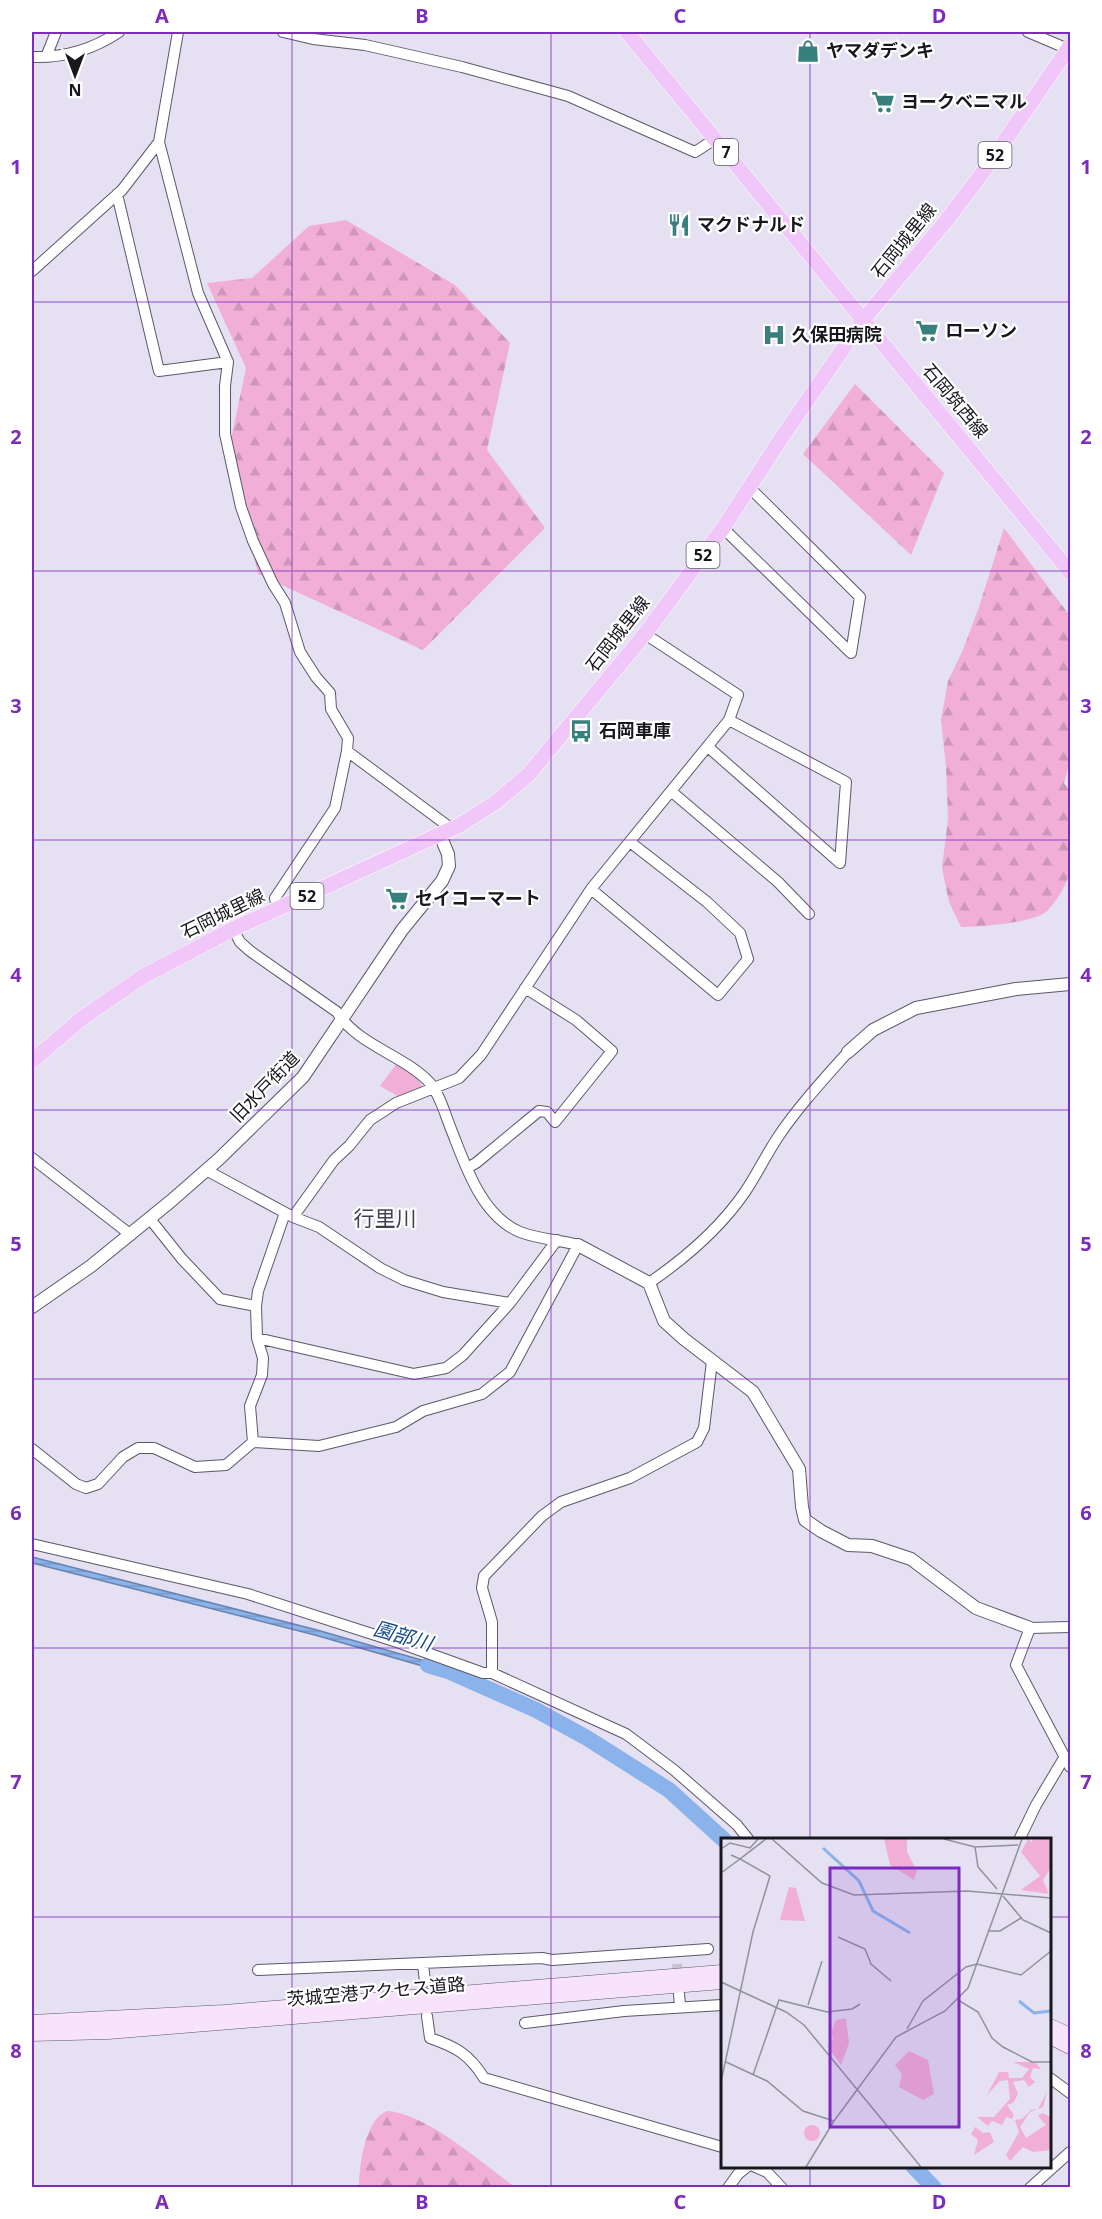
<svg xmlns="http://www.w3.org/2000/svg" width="1102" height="2219" font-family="'Noto Sans','Noto Sans JP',sans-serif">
<defs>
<pattern id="forest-firs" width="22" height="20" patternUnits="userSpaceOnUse" patternTransform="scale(1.5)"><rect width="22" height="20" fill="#f1afd8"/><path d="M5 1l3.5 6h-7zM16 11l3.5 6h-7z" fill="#ce96b9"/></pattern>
<pattern id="water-rules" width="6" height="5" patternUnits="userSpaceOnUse" patternTransform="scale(1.5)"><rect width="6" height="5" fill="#8ab3ec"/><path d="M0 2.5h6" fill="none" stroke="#7699ca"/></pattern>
</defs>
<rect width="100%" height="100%" fill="#e5e0f2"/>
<!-- green -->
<path fill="#f1afd8" d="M398,1062L415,1075L423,1088L401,1098L380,1086Z"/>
<!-- forest -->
<path fill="url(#forest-firs)" d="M346,220L455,285L510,343L487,450L545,528L423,650L258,574L230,444L246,368L207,283L252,278L309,226Z
M855,384L944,473L911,555L803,454Z
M1004,528L1070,616V761L1064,783L1070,791C1071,812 1074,852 1070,871C1067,884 1057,901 1047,911C1034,923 980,927 961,927L949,902L942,868L948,819L946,767L941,720L948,681L963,650L979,607Z
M387,2111C426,2113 483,2164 515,2187H359C359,2166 365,2119 387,2111Z"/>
<!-- water -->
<path fill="url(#water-rules)" stroke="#6884ae" stroke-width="1.5" d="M32,1557L317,1630L449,1668L447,1673L315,1635L60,1570L32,1563Z"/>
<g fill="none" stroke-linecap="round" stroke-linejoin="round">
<!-- river -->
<path stroke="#8ab3ec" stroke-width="16" d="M428,1665L448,1671L536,1710L587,1738L669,1790L724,1840
M913,2166L934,2188"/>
<!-- minor-tunnel -->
<path stroke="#c6c2d2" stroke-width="10" stroke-dasharray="10 5" stroke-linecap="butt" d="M677,1964L678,1981"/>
<!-- minor casing -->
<g stroke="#5d5868" stroke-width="12">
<path id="minor" d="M178,32L159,142L198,293L228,362L225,386V434L241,507L253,541L273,584L285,603L300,652L316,677L330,693L331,709L348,738L347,751L335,808L275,898L277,909
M283,32L313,39L365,45L462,67L568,96L695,152L715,139
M1028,32L1068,49
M32,57C64,58 92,50 119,32
M46,57L56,32
M117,194L159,371L228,362
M32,271L122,190L159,142
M723,528L851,653L860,597L750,488
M708,747L840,863L846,782L729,720
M347,751L452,829
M672,792L778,882L809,914
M591,889L718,995L748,959L740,933L707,902L630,842
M32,1158L131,1235
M467,1168L476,1163L539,1111L547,1112L555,1122L612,1051L576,1020L525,988
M206,1170L293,1217L319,1227L380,1268L404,1280L443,1292L510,1303
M293,1217L334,1160L349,1146L370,1120L396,1103L459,1078L481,1055L591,889L729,720L738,695L645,634
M150,1219L182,1259L220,1299L256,1306L257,1338L263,1358L262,1375L250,1406L253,1442
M649,1283C684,1259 721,1227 745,1192C757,1174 766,1155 778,1137C798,1107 824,1079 848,1052
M256,1306L258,1291L285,1213
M257,1338L414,1374L446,1368L463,1355L510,1303L557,1240
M32,1449L76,1484L86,1488L98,1484L123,1457L138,1448H154L195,1467L226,1465L253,1442L319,1446L396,1427L423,1411L482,1394L510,1372L578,1245C559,1240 538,1239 520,1232C481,1216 465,1164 451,1129C445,1114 440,1095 430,1083C404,1055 357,1045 337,1012L250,951L240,942L233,929
M32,1544L248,1594L397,1642L483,1673H492L626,1734L674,1770L737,1825L749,1840
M1070,1627L1030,1628L1016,1665L1070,1767
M492,1673V1622L482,1588L484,1576L542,1516L561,1502L630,1478L697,1442L704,1428L712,1361
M1019,1840L1036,1805L1064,1758
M423,1964L425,1982
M258,1970L542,1958L552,1960L708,1949
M679,1994L680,2006
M427,2016L430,2038C456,2047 469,2054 484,2078L722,2147
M525,2023L624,2011L722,2005
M1050,2078L1070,2093
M753,2166L767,2172L782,2188
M728,2188L738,2174L748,2166
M1030,2188L1070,2152"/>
</g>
<!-- tertiary casing -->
<g stroke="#5d5868" stroke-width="14">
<path id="tertiary" d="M848,1052L873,1030L916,1008L1016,989L1070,984
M578,1245L649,1283L664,1321L684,1339L753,1392L799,1469L802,1507L805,1520L821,1531L848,1545L872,1546L911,1559L976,1608L1030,1628
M32,1307L91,1266L171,1201L219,1159L303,1077L402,930L442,881L449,866L448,854L440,835"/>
</g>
<!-- secondary casing -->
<g stroke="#5d5868" stroke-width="15">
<path id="secondary" d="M32,2022L224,2012L722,1972
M1050,2026L1070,2035
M32,2034L108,2032L722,1982
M1050,2037L1070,2047"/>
</g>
<!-- primary casing -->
<g stroke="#fff" stroke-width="16">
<path id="primary" d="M627,32L1070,572
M32,1061L81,1019L142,977L233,929L460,825L496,802L528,775L645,634L723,528L782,437L863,320L946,221L986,168L1070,46"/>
</g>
<!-- minor -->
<use href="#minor" stroke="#fff" stroke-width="10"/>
<!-- tertiary -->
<use href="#tertiary" stroke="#fff" stroke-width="12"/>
<!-- secondary -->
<use href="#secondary" stroke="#f8e3fc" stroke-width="14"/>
<!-- primary -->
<use href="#primary" stroke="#f0c7f8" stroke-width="15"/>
</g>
<!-- grid -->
<path fill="none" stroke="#7b2cbf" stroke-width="1.5" stroke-opacity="0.55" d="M292,32V2188M551,32V2188M810,32V1840M32,302H1070M32,571H1070M32,840H1070M32,1110H1070M32,1379H1070M32,1648H1070M32,1917H722M1050,1917H1070M810,2166V2188"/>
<!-- icons -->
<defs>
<g id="shop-bare" transform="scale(1.8)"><path d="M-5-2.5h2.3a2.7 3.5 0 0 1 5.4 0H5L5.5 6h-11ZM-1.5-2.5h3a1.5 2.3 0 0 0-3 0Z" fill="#37807e" stroke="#fff" stroke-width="2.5" paint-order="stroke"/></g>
<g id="supermarket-bare" transform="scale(1.8)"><path d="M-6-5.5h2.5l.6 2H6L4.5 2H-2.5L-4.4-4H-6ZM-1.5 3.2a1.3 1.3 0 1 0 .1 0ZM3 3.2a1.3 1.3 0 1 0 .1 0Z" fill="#37807e" stroke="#fff" stroke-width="2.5" paint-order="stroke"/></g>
<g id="restaurant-bare" transform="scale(1.8)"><path d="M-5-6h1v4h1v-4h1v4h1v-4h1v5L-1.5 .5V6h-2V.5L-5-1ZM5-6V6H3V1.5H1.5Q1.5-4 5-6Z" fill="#37807e" stroke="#fff" stroke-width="2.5" paint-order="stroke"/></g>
<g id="hospital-bare" transform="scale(1.8)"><path d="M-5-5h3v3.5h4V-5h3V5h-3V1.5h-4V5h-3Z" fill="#37807e" stroke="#fff" stroke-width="2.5" paint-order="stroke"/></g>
<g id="bus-bare" transform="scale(1.8)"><path d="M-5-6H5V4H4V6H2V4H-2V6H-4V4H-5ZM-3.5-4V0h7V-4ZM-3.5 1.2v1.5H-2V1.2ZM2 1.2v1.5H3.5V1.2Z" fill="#37807e" stroke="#fff" stroke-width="2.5" paint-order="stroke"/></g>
</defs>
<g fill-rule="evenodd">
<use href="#shop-bare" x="808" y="51"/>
<use href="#supermarket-bare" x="883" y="102"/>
<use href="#restaurant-bare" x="679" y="225"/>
<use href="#supermarket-bare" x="927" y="331"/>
<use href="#hospital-bare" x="774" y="335"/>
<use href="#bus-bare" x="581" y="731"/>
<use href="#supermarket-bare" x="397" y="899"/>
</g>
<g text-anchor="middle" stroke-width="4.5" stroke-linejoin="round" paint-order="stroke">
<!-- shield labels -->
<g fill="#fff" stroke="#5e5d62" stroke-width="1.5">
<rect x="714" y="139" width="24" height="26" rx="4.5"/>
<rect x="978.5" y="142" width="33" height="26" rx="4.5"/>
<rect x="686.5" y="542" width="33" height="26" rx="4.5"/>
<rect x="290.5" y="883" width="33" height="26" rx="4.5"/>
</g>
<g font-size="16" font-weight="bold" fill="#19171e">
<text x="726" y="158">7</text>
<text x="995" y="161">52</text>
<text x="703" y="561">52</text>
<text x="307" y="902">52</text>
</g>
<!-- poi labels -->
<g font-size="18" font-weight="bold" fill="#19171e" stroke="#fff" text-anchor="start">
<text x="826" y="57">ヤマダデンキ</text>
<text x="901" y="108">ヨークベニマル</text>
<text x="697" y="231">マクドナルド</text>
<text x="945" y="337">ローソン</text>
<text x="792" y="341">久保田病院</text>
<text x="599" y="737">石岡車庫</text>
<text x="415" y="905">セイコーマート</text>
</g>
<!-- street labels -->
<g font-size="18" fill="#19171e" stroke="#fff">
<text transform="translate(904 241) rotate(-51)" y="6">石岡城里線</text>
<text transform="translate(955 401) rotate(50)" y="6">石岡筑西線</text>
<text transform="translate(618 634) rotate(-52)" y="6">石岡城里線</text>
<text transform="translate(223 914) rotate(-26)" y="6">石岡城里線</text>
<text transform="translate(265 1087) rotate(-46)" y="6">旧水戸街道</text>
<text transform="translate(376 1992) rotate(-5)" y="6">茨城空港アクセス道路</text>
</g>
<!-- water labels -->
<g font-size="20" font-style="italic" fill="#154a8d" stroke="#fff">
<text transform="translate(403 1636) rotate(16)" y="7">園部川</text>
</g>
<!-- quarter labels -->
<g font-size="21" fill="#443f4e" stroke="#fff">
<text x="385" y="1226">行里川</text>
</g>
</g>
<!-- overview -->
<g transform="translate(721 1838)">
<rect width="330" height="330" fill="#e5e0f2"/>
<path d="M83 295a8 8 0 1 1 16 0a8 8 0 1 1-16 0Z" fill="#f1afd8"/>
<path d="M163,1H186V14L196,33L193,42L169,27ZM307,1L311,4L312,1H330V30L322,42L328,56L300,52L319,38L300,14ZM68,49L75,50L84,83L59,82ZM125,180L128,205L120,227L106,208L112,201L110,194L115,182ZM188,213L207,222L213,256L202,262L178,249L181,236L174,227ZM292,224H314L320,231L312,230L309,239L314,244L308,249L303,242L292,244L297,256L292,265L286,267L293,277L291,281L285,279L281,287L271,283L267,288L256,279H273L289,261L287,242L279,243L266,257L278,234H287L288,240H301L308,231ZM326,254L322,269L309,274L299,289L305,300L325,287L317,278L321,275L330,279V312L312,314L302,309L289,323L285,317L298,294L294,282L301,281L310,272L317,271ZM254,289L262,295L269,294L273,304L253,317L257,302L250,296Z" fill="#f1afd8"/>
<path fill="none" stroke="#8ab3ec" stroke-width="3" d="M102,10L138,43L152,73L189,95M298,163L313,175L330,173"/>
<path fill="none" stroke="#93909d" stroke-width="1.5" d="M51,1L101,45L133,57L246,53L330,60M223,1L254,9L297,7M254,9L257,29L276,51M0,11L9,5L29,10L37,1M0,35L19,21L10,17M282,58L302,82L330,95M268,93H279L300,80M117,99L144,111L150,126L170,143M0,144L65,174L83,187L200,329M237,162L257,174L271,200L282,209L311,224H330M87,167L101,123M186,191L202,163L245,129L256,126L300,137L330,113M5,224L46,243L82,273L113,283M32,237L58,162L106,174L131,171L139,166M0,244L32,94L49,38L19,21L45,1M85,329L113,283L175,199L224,173L247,150L301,1"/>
<path fill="#7b2cbf" fill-opacity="0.15" stroke="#7b2cbf" stroke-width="3" d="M109,30H238V289H109Z"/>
<rect width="330" height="330" fill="none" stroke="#19171e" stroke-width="3"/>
</g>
<!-- border -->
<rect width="1102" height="2219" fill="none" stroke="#ffffff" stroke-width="66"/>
<!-- north arrow -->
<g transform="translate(75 75) rotate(180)" stroke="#ffffff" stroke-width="4.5" paint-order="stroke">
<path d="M0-4.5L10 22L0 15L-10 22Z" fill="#19171e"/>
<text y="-9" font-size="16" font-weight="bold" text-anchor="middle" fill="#19171e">N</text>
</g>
<rect x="33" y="33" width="1036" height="2153" fill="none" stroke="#7b2cbf" stroke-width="2"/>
<g font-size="20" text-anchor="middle" font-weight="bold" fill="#7b2cbf">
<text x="162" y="23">A</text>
<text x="422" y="23">B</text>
<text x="680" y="23">C</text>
<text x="939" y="23">D</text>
<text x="16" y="174">1</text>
<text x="1086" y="174">1</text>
<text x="16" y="444">2</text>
<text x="1086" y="444">2</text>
<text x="16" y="713">3</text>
<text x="1086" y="713">3</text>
<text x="16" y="982">4</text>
<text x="1086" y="982">4</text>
<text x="16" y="1251">5</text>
<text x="1086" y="1251">5</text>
<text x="16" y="1520">6</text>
<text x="1086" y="1520">6</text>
<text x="16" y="1789">7</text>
<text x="1086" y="1789">7</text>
<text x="16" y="2058">8</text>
<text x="1086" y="2058">8</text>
<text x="162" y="2209">A</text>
<text x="422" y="2209">B</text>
<text x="680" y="2209">C</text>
<text x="939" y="2209">D</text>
</g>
</svg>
